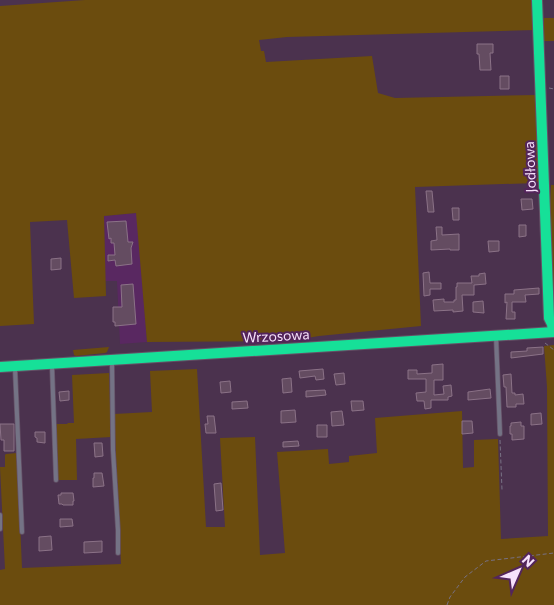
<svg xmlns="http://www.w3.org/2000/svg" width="554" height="605" font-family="Commissioner,sans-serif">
<rect width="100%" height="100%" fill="#4b324e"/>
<!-- built -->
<path fill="#592861" d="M137,213L147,342L120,344L117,281H105L104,216Z"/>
<!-- green -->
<path fill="#6b4c0e" d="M85,0H533L535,30L287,37L259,40L261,51H264L266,62L372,56L378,93L395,98L536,95L540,181L536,183L415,187L421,326L319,336L289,341L147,342L136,213L104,216L106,296L74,298L67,220L30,222L34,324L0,326V6Z
M544,18H554V41H544Z
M551,185H554V308L552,295L550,208Z
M554,345V605H0V570L5,569L0,467H5V455L6,454L17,453L22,568L121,564L114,414L152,412L150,371L197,369L206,527H225L220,438L255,437L260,555L285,553L277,452L328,449L329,464L349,462V456L377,453L375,418L462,411L463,468L474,467V440L498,439L501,539L548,536L547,387L544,346Z
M109,347L107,352L105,353L76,356L74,355L73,350Z
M109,373L111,437L76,439L77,480H58L55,424H67L68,423H74L72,375Z"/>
<!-- building -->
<path fill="#644c61" stroke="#8b7287" d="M477,44H493V53H490L491,70H480L479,54H477Z
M500,76H509V89H500Z
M426,191H432L434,212H428Z
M521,199H532L533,209L522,210Z
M452,208H459V220H453Z
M126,221L128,242H133L131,248L132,264L116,266L115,260L108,261V255H115L114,243H111V238L109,239L107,222Z
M519,225H526V236L519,237Z
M436,227H442V235L459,234V250H450V249L431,250V241L437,240Z
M488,241H499V251L489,252Z
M61,258V269L51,270V259Z
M429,272L430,283H441V289H430V295L424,296L423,273Z
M485,273L486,284L474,285V295H462L463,311L453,312V310L434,311L433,300L444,299V302H454V300H456V287H457V283H472L471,276H479V274Z
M133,284L136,324L115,326V322H113V307H122L121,285Z
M539,288V294L525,295L526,302H512V312H515V319H506L507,302L505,303V294H514V290Z
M483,301L484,313L473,312V302Z
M543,347V354L511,358V352L527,351V348Z
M443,364V380H434V395L444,394L443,386L451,385L452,396L448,397V400H431V408L425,409L424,401H417L416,393L426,392V379H408V370H417V374L432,373V365Z
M323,369L324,379L316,380L315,376L300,378L299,371Z
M344,373L345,384L336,385L334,374Z
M511,374L512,393H515V395L523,394L524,404H516V407H507L506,387H504L503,375Z
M291,378L292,392L283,393L282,379Z
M230,381L231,392L221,393L220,382Z
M490,389L491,398L468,400V392Z
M325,390L326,395L306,397V391Z
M69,391V400L60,401L59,392Z
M247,401L248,408L232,409V402Z
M351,401H363L364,410L352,411Z
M295,410L296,422L281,423V411Z
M342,411L344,425L332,426L331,412Z
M541,413L542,424L531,425V414Z
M207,416H214L216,433H206L205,424H208Z
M462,421H472L473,433L462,434Z
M521,422V426H524V439L512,440V434H510V426H511V423Z
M0,424H14V451H4V440H1Z
M317,425H327V437H317Z
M35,432H45V443L37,442V438L35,437Z
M298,441L299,446L283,447V442Z
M94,443H102L103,456L95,457Z
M94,473H102L104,486L93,487V478H94Z
M221,483L223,510L216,511L214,484Z
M61,493H73L74,501H73V505H63L62,504H59L58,495H61Z
M60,519H72L73,526L60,527Z
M51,536L52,550L39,551V537Z
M102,541V552L84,553V542Z"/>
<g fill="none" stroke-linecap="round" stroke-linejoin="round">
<!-- lane casing -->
<g stroke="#655167" stroke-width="5.5">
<path id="lane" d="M496,336L500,434
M112,362L113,450L118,530V553
M52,366L56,480
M15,368L22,532
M0,515V529"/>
</g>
<!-- fast casing -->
<g stroke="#655167" stroke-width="12">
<path id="fast" d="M537,0L549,318L552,324L553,332
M0,367L554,332"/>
</g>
<!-- path -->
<path stroke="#787184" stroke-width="1" stroke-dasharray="4 2.5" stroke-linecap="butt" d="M549,88L554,89
M545,343L554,350
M500,440L502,490
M447,605L450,597L465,577L486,561L554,553"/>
<!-- lane -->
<use href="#lane" stroke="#747385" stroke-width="4"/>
<!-- fast -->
<use href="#fast" stroke="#16e098" stroke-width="10"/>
</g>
<g text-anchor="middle" stroke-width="4" stroke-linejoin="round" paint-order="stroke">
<!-- street labels -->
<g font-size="14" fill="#f7e1fb" stroke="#53255b">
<text transform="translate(530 167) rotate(-92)" y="5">Jodłowa</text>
<text transform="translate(276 336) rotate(-3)" y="5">Wrzosowa</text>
</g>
</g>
<!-- north arrow -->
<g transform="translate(519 570) rotate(45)" stroke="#53255b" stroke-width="4" paint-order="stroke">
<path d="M0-4L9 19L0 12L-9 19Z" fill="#f7e1fb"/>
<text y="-8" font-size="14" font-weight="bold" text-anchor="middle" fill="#f7e1fb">N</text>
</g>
</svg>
